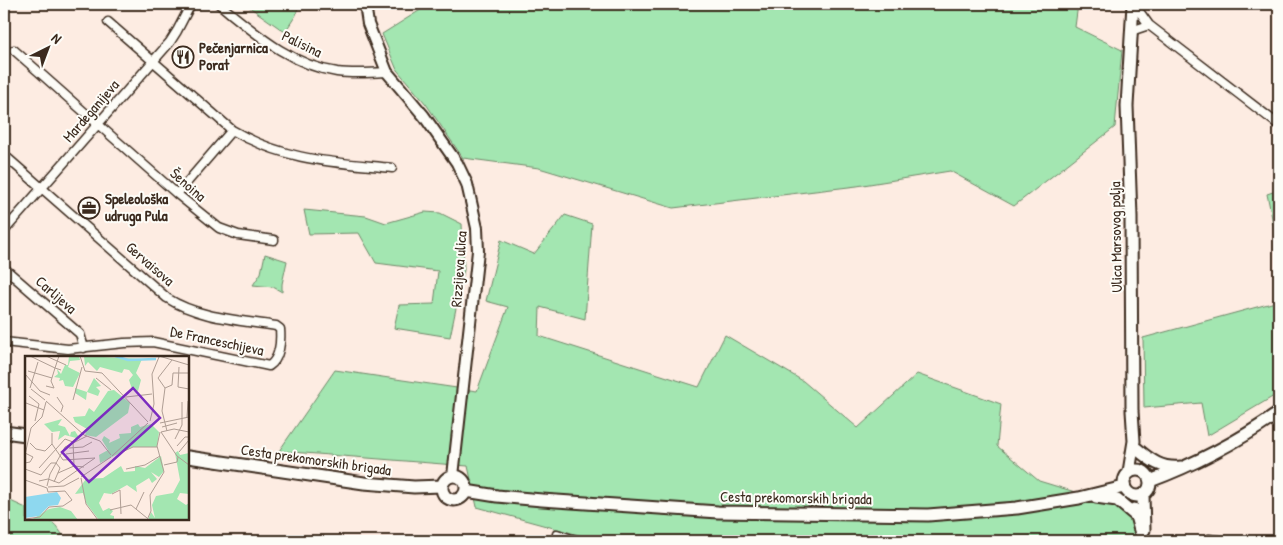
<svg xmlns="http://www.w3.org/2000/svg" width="1283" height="545" font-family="'Patrick Hand',sans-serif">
<rect width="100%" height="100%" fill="#fdece2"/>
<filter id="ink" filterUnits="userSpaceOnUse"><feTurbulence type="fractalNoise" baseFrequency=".02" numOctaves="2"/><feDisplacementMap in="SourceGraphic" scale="10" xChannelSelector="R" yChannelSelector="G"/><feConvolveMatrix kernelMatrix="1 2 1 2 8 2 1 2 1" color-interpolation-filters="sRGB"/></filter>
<g filter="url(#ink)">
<!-- green -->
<path fill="#a3e6b1" stroke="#6f8868" d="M245,4H299L296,15L285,32Z
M430,4H1078L1075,27L1122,50L1115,127L1014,206L950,171L857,186L673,208L539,168L463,158L426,104L397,70L382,34Z
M1279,190V252L1267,194Z
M304,210L366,216L386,223L425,212L440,213L462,224L464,270L450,337L394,328L399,305L434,304L438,271L376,263L359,233L309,234Z
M565,215L592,224L585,319L540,307L539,336L699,387L725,335L803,381L858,428L917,374L1001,404L997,446L1039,481L1111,503L1137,524L1139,541H601L477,507L468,466L279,451L335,370L477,391L508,307L486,301L501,240L534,254Z
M265,254L287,261L282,284V292L273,287L253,285L261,273Z
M1279,301V393L1207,436L1201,403L1144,408L1143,338Z
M4,498L26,508V519C53,519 51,518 66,540L72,541H4Z"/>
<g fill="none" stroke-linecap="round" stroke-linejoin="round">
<!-- minor casing -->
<g stroke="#3b2a1e" stroke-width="11">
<path id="minor" d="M219,4C254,32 290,65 337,72C354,74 370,73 387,72
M1134,4L1149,25
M108,22L232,130C285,161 333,162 392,168
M1131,31L1149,25L1279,125
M14,50L177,194L219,228L238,235L274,240
M4,155L167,298C198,318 240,320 276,326L280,329C281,341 280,359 269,366L153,342L124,343L68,349L4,342
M177,194L232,130
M4,231L170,42L177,31L191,4
M4,268L80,334L84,348
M557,534L577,541
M1209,539L1225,541"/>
</g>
<!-- tertiary casing -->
<g stroke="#3b2a1e" stroke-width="14">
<path id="tertiary" d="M365,4L368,24L387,72L424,116L457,163L467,184L477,228L478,251L453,476"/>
</g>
<!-- secondary casing -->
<g stroke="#3b2a1e" stroke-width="15">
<path id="secondary" d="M4,432L26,435
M1137,449C1151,461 1162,469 1181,467
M188,457L364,483L414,487L442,486
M1124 483a13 13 0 1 1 26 0a13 13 0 1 1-26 0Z
M1129,472L1134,441L1132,411L1131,217L1127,106L1133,4
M442 488a12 12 0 1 1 24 0a12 12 0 1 1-24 0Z
M1150,481C1196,464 1239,441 1279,413
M466,491L497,496L542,500L718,512L928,515L1017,508L1079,498L1124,487
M1143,495L1144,530
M1096,497L1117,500L1135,515
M1134,509L1143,541"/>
</g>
<!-- minor -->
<use href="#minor" stroke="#fdfcf7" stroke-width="8"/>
<!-- tertiary -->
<use href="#tertiary" stroke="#fdfcf7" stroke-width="10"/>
<!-- secondary -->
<use href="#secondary" stroke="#fdfcf7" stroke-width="11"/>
</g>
</g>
<!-- icons -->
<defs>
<g id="restaurant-ring" transform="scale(1.125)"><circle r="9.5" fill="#fdfcf7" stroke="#3b2a1e" stroke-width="1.5"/><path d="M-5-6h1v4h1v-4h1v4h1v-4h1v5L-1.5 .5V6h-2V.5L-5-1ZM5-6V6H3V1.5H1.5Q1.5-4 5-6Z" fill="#3b2a1e"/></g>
<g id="office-ring" transform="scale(1.125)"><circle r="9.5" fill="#fdfcf7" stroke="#3b2a1e" stroke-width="1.5"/><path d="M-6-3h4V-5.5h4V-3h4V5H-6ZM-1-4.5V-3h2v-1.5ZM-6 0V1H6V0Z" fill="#3b2a1e"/></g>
</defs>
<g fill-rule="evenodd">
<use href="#restaurant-ring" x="183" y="57"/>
<use href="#office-ring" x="89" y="208"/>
</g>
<g text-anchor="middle" stroke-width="4" stroke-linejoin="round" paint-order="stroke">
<!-- street labels -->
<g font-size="15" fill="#3b2a1e" stroke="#fdfcf7">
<text transform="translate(302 44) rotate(26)" y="5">Palisina</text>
<text transform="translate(91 111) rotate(-49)" y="5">Mardeganijeva</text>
<text transform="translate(188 185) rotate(41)" y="5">Šenoina</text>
<text transform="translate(1116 237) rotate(-91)" y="5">Ulica Marsovog polja</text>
<text transform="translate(150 264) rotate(41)" y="5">Gervaisova</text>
<text transform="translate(459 269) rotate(-86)" y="5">Rizzijeva ulica</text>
<text transform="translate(56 295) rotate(41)" y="5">Carlijeva</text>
<text transform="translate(217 341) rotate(12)" y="5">De Franceschijeva</text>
<text transform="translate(316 460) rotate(8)" y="5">Cesta prekomorskih brigada</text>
<text transform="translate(796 498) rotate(1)" y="5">Cesta prekomorskih brigada</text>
</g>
<!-- poi labels -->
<g font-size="15" font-weight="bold" fill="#3b2a1e" stroke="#fdfcf7" text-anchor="start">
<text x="199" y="53">Pečenjarnica<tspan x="199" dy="17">Porat</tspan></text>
<text x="105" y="204">Speleološka<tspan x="105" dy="17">udruga Pula</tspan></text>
</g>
</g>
<!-- overview -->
<g transform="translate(25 356)">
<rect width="164" height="164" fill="#fdece2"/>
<path d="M44,0H54L55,4L45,5L43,11L55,17L48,31L40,30L38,24L34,25L35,22L29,21L33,18L32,13L36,18L40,9H43ZM59,0L117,3L111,17L116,24L113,35L107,33L104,24L108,19L104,14L99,13L97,17L75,11L72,15L63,6L60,10ZM69,22L76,30L71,31L75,35L73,40L62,36L61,44L50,37V32L62,36ZM89,34L105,47L103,57L71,81L60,79L62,73L50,66L48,61L60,60L64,52L69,56L83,35ZM37,63L33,69L40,71L45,80L46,76L50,75L55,83L40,79L33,84L35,75L27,76L19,68ZM113,68L115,71L126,68L134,76L132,91H107L75,107L74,99L83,94L77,84L79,80L85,84L84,87L95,82L94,78L106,77V71ZM153,95L155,99L164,97V138L155,137L152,143L161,149L164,147V164H123L126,156L130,162L127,149L131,140L148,137L155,124L150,97ZM136,100L139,115L134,121L126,116L132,123L127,127L124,122L111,130L112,136L102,129L86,138L79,137L74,147L78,155L84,152L88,155L85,159L89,160V164H74L61,147L58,137L50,138L61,123L78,122L96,110L99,116L110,115V110L120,112ZM35,151L46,155L53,164H6L24,153Z" fill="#a3e6b1"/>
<path d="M32,136L36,142L33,149L24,150L14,160L0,162V141Z" fill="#8ed8ef"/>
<path fill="none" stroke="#8ed8ef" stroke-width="2.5" d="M90,0L103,4L131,3"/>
<path fill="none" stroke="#af9e94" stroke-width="1" d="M5,0L30,12L34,0M21,0L41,9M55,0L60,15L77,17L123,66M134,0L164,9M154,11L153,31L164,33M3,15L27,22M0,18L15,35L25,39M71,22L86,34M21,30L29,32L26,25L30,12L36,14M5,32L13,6M140,32L137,55L142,75M140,32L133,22L147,4M140,32L147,29L148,17H164M6,33L20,44M4,40L14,48L10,65M32,41L38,50L36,56M101,41L127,38M48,44L57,11M21,45L59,79L75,85L86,99M1,47L19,54M162,61L163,45M125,65L129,48L127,18L134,1M135,67L164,61M137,71L152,67M136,76L149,73L164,76M136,76L152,100L164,109M150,83L157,69V46M5,87L11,93L20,95L27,88V77M27,88L38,104L70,102M152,90L160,81H164M44,92L58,91L67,86M154,96L164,84M0,97L8,101L5,106L0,107M95,97L108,91H132M41,98L64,95M0,99L6,72L17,61L21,46M87,100L123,67M139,109L152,106L153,101M14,112L40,83L48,86L49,110M0,113L16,119L26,107H31L35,112L29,126M101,113L120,109L135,100M33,117L49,110L59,111M56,121L86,101M56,122L61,148L73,164M0,124L22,132M14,125L23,123L34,127L70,102M22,130L25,118L40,91L62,80M23,131L39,130L54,122M87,138L95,134L96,158M111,153L119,136M85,154L106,149L122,162M0,163L15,161L24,151L38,150L47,144L40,135L23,136L22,132M122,164L126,155L125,139L139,116L132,90L135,76"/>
<path fill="#7b2cbf" fill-opacity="0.15" stroke="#7b2cbf" stroke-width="2.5" d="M108,32L135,62L64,126L37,96Z"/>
<rect width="164" height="164" fill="none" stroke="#3b2a1e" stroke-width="2.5"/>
</g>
<!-- margin -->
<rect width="1283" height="545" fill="none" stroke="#fdfcf7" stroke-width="20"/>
<rect x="10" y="10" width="1263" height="525" fill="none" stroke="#3b2a1e" stroke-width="2" filter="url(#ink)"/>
<!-- north arrow -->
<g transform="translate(48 48) rotate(42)" stroke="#fdfcf7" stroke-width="4" paint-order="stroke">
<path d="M0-4L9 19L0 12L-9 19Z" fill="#3b2a1e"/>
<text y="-8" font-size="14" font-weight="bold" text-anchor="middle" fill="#3b2a1e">N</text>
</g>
</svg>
